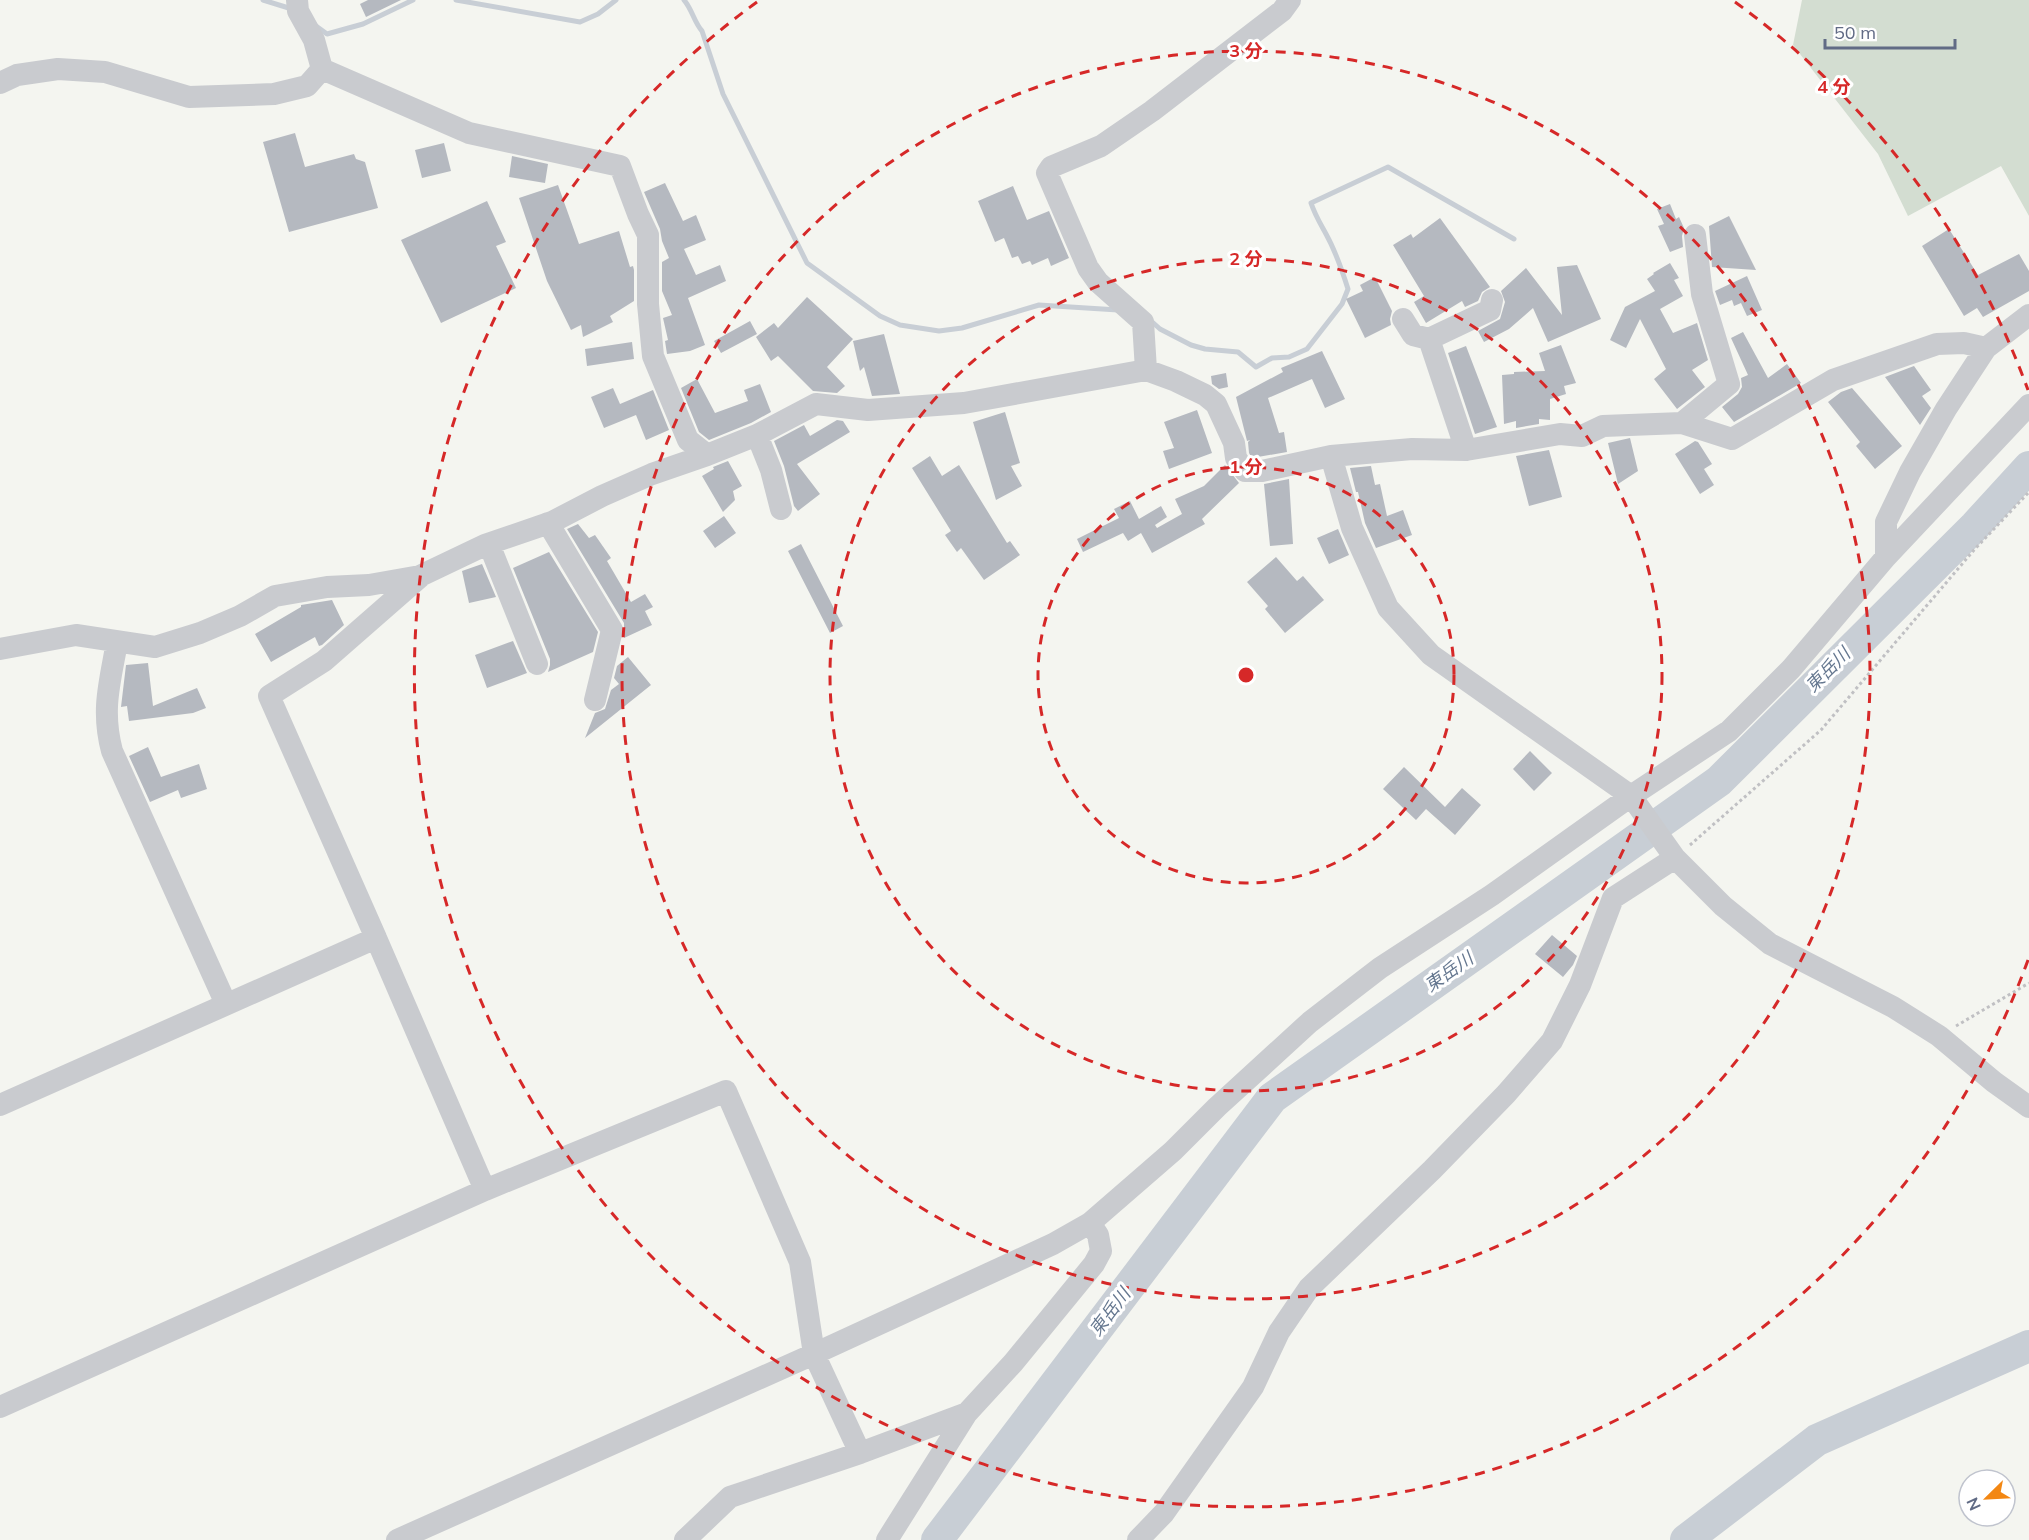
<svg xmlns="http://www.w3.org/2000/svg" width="2029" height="1540" font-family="Mulish,'Noto Sans JP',sans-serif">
<rect width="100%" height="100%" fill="#f4f5f0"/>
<!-- green -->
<path fill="#d3ddd1" d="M1802,0H2029V216L2001,166L1908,216L1878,154L1793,45Z"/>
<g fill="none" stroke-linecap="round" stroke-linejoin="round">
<!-- stream -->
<path stroke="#c8ced5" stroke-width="5" d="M263,0L292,9
M456,0L580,22L598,14L616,0
M684,0C692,9 694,22 702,31L723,94L807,263L880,316L900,325L939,331L962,328L1039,305L1118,310
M316,26L327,34L363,24L413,0
M1150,320L1160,329L1191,345L1205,349L1238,352L1256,367L1272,358L1289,357L1307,349L1342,304L1348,289C1342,270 1336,252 1326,234C1320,223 1315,215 1311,203L1388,167L1514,239"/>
<!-- river -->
<path stroke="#c8ced5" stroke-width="32" d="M937,1540L1272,1098L1719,781L1975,526L2029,467
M1686,1540L1817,1440L2029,1346"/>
</g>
<!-- building -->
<path fill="#b5b9c0" d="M368,0H401L366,17L360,4Z
M295,133L305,167L354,154L356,159L365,162L378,208L289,232L263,142Z
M444,143L451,171L422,178L415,150Z
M512,156L548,164L545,183L509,177Z
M665,183L683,221L696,215L706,240L684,249L696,275L720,265L726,281L688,298L705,345L690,351L667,354L665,341L668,340L663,318L672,315L662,291V262L669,258L662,241L660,229L644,192Z
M558,185L579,244L619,231L630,267L633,266L634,270V301L610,316L613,322L583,337L581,325L571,330L547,281L519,198Z
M1013,186L1027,220L1049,211L1069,258L1051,266L1048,258L1032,265L1030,261L1022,264L1018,256L1012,258L1004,238L995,242L978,201Z
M487,201L506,242L496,246L516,288L441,323L401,240Z
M1670,204L1676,219L1679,217L1684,228L1682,236L1683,247L1670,252L1658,226L1664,224L1657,209Z
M1729,216L1756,270L1712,267L1709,226Z
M1440,218L1490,287L1482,292L1478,301L1465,307L1462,301L1426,323L1414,302L1424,296L1393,245L1411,234L1413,238Z
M1949,229L1978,275L2019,254L2029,271V291L1983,317L1977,308L1964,316L1922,246Z
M1670,263L1679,278L1674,280L1683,296L1660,309L1673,333L1697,323L1708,360L1692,370L1705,387L1677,409L1654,379L1666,369L1640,319L1626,348L1610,340L1625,307L1655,291L1647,279L1654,274L1653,273Z
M1577,265L1601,319L1548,342L1533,308L1509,329L1484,342L1478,331L1500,319L1505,302L1501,291L1526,268L1562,315L1557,267Z
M1747,276L1762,310L1747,316L1741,303L1734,306L1732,300L1720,305L1715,291Z
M1375,277L1392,311L1390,319L1391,325L1365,338L1346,299L1363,291L1360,285Z
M807,297L853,339L827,367L845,386L837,393L813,391L778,356L771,361L756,337L774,323L778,328Z
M750,321L757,334L721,353L714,341Z
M1743,332L1768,378L1787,364L1801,383L1734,422L1722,407L1738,394L1742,387L1741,378L1748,375L1731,338Z
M884,334L900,394L872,396L864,367L860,371L853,341Z
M632,342L634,359L587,366L585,349Z
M1561,345L1576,383L1564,386L1566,394L1550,399V420L1539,419V424L1516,428V421L1504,424L1502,375L1514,374V372L1545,371L1539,353Z
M1466,346L1497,427L1475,434L1448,353Z
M1322,351L1345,399L1325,408L1312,379L1268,398L1279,433L1284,432L1287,452L1252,458L1249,453L1248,442L1250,440L1247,441L1236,397L1283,372L1281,368Z
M1914,366L1931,390L1922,396L1931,408L1920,425L1885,377Z
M1226,373L1228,387L1219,389L1212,384L1211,376Z
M697,379L715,413L748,401L744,390L760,384L771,412L751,423L709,440L699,432L681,388Z
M613,388L620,404L653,390L669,430L646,440L636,415L604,428L591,397Z
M1852,388L1902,446L1875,469L1856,446L1860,442L1828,402L1841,392Z
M1197,410L1212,453L1169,469L1163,451L1174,448L1164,422Z
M1005,412L1020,463L1011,466L1022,486L996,500L973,422Z
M837,420L843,421L850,432L797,464L820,494L798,511L794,506L784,466L774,441L804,425L810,436Z
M1630,438L1638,471L1618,484L1608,443Z
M1695,441L1698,442L1712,464L1704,469L1714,485L1700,494L1675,454Z
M1549,450L1562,497L1529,506L1516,456Z
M930,456L942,476L959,465L1007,543L1010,541L1020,555L984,580L961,548L957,552L945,535L951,531L912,468Z
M728,461L742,486L733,491L735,500L723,512L702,476L714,469L713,467Z
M1225,465L1239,483L1202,519L1205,524L1152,553L1141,533L1128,541L1123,533L1083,552L1077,539L1119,518L1114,509L1130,501L1139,519L1161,506L1167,517L1155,525L1157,528L1182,514L1175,499L1204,486Z
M1371,466L1375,485L1380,484L1387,516L1403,510L1412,535L1376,548L1365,523L1358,492H1356L1350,468Z
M1289,479L1293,544L1270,546L1264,484Z
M724,516L736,533L715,548L703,531Z
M578,524L589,538L595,535L611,558L607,561L631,602L645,594L653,607L645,611L652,625L624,638V623L567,529Z
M1338,529L1349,555L1329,564L1317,538Z
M801,544L843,626L830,633L788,551Z
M549,552L598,632L593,652L548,672L550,665V659L513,568Z
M1276,557L1297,581L1303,576L1324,600L1285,633L1265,609L1268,606L1247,582Z
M482,564L496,597L469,603L462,571Z
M332,600L344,625L322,645L319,646L315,637L271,662L255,634L301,607V605Z
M513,641L527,673L487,688L475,655Z
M628,657L651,685L585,738L595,713L605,709L611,690L619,684L614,678L617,666Z
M148,663L153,706L197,688L206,708L193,713L129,721L127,706L121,707L126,665Z
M148,747L161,777L199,764L207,789L181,798L178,790L150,802L129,756Z
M1530,751L1552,773L1534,791L1513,769Z
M1404,767L1445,807L1462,788L1481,805L1455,835L1426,809L1416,820L1383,789Z
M1552,935L1577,956L1573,965L1563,977L1535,954Z"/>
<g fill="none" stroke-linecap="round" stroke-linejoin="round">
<!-- path -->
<path stroke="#c0c0c3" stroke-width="3" stroke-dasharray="3 3" stroke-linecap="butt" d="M1690,845L1821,730L1974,550L2029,492
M1956,1026L2029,983"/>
<!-- minor -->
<path stroke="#c9cbcf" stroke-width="22" d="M297,0L298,11L314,40L322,69L469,133L620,166L638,214L648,235V304L653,356L688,440L707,455
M0,83L17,75L58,69L105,72L189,97L274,94L307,86L322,69
M1403,319L1413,335L1429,339L1466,450
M1429,339L1490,310L1492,300
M1146,370L1143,322L1098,282L1088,268L1047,173L1051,167L1101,146L1152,111L1282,11L1290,0
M1682,423L1729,384L1702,294L1695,235
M757,435L771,470L781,509
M1331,456L1352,528L1388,608L1431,655L1631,796L1675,858L1723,906L1770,944L1893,1007L1939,1036L1994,1082L2029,1107
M548,523L612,630L595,700
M489,544L537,664
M1886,557V522L1910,472L1946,409L1986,348L2029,315
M117,642C110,682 101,710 112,751L226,1004
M0,649L76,635L155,647L200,633L240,616L275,596L327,587L369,585L420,576L485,545L552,522L602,496L652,474L707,455L757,435L816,404L868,410L964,403L1146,370L1176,381L1205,395L1216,404L1234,443L1236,458L1245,471H1262L1331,456L1412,449L1466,450L1560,434L1582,436L1603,426L1682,423L1732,439L1833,380L1937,344L1964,343L1986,348
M376,938L485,1190
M0,1105L376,938L269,696L324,661L420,577
M0,1407L485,1190L726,1091L800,1262L814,1354L860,1453L967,1413
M397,1540L814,1354L1053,1244L1090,1223L1173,1151L1217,1107L1310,1022L1380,968L1492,895L1631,796L1729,731L1791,669L1886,557L2029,405
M685,1540L730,1497L860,1453
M887,1540L967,1413L1013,1363L1094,1264L1101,1251L1098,1235L1090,1223
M1138,1540L1164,1513L1253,1387L1279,1332L1309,1288L1432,1170L1506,1094L1552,1041L1580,985L1613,898L1675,858"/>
</g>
<!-- distance rings -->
<g fill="none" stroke="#d62828" stroke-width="3" stroke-dasharray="10 8">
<circle cx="1246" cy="675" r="208"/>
<circle cx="1246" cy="675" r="416"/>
<circle cx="1246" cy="675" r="624"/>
<path d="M2028 960A832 832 0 1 1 757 2M1735 2A832 832 0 0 1 2028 390"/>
</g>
<g text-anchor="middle" stroke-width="6" stroke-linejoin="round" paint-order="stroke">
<!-- water labels -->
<g font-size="18" font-style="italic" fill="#667890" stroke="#fff">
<text transform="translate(1828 670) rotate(-45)" y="6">東岳川</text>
<text transform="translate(1449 972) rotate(-35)" y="6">東岳川</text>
<text transform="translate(1110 1312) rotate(-53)" y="6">東岳川</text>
</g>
</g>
<circle cx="1246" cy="675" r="9" fill="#d62828" stroke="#fff" stroke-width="3"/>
<g font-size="18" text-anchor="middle" font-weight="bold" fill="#d62828" stroke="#fff" stroke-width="6" stroke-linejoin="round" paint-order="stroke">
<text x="1246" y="57">3 分</text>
<text x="1834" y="93">4 分</text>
<text x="1246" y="265">2 分</text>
<text x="1246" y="473">1 分</text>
</g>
<!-- north arrow -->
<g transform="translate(1987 1498) rotate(246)"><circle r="28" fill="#ffffff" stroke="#c0c4ce" stroke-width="1.5"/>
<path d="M0-4.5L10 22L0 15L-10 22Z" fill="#f38713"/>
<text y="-9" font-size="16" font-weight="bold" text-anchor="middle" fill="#616b85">N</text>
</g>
<!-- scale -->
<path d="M1825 39v9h130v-9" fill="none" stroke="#616b85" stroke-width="3"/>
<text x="1834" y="39" font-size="18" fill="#616b85" stroke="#ffffff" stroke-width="4.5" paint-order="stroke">50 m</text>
</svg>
